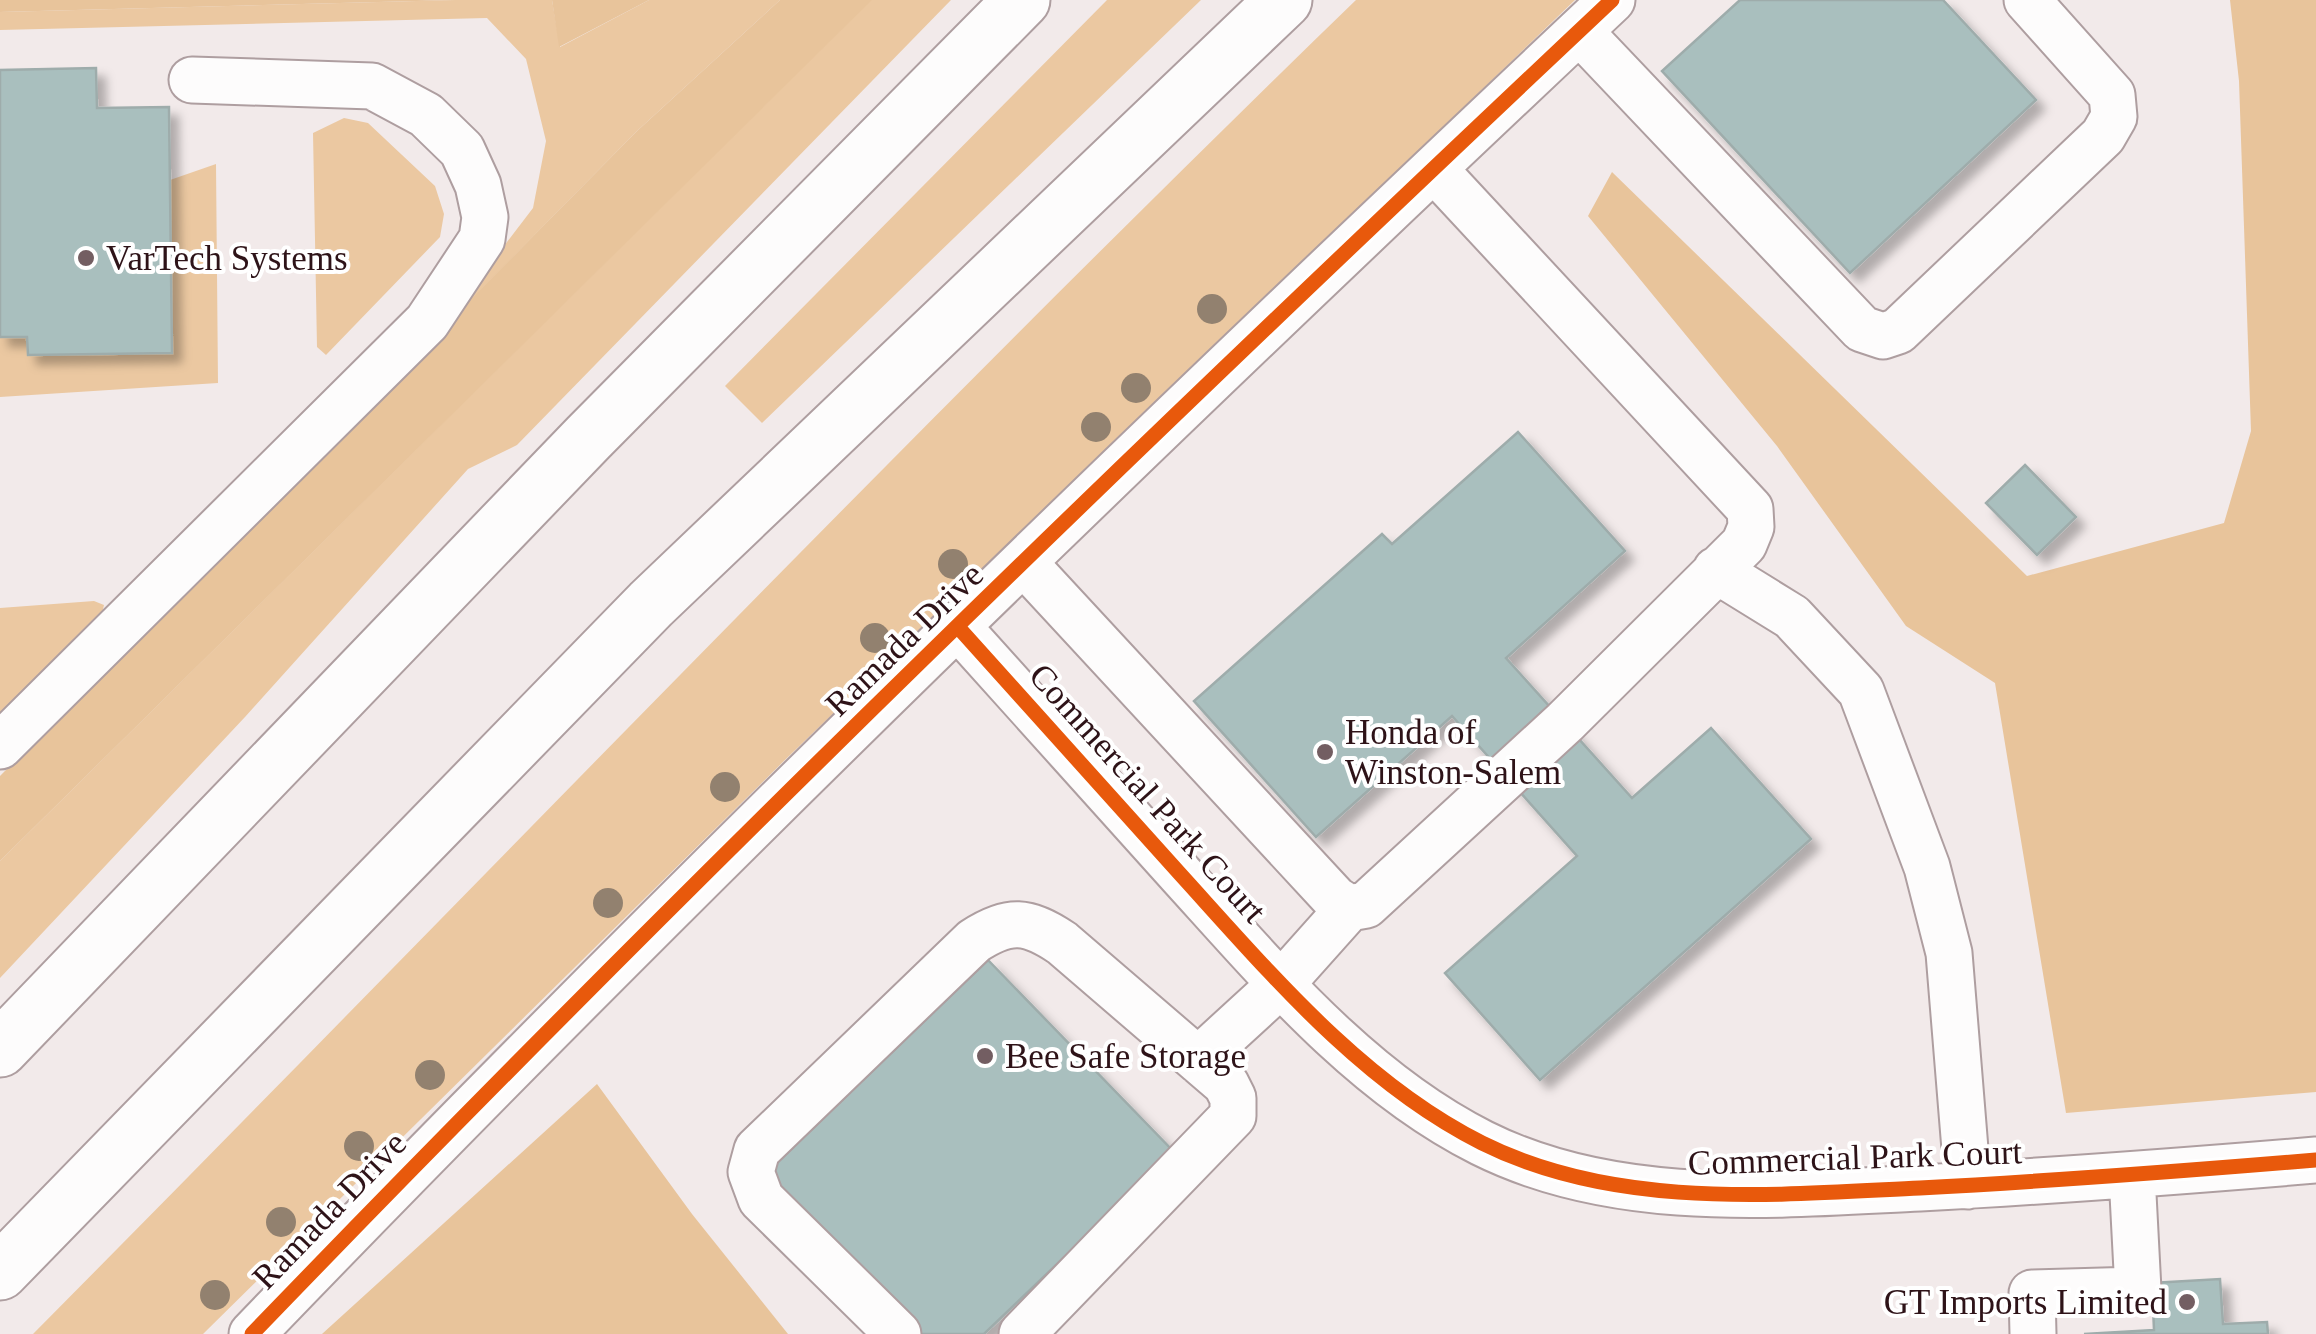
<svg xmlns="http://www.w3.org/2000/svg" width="2316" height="1334" font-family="Georgia,serif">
<defs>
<filter id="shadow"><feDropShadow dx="9" dy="9" stdDeviation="5" flood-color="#0004"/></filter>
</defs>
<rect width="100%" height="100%" fill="#f2eaea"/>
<!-- green -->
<path fill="#ebc8a1" d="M455,0H552L560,47L649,0H780L637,131L436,335L533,208L546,141L526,59L487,18L0,30V12Z
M871,0H951L517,445L468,469L245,717L0,978V861Z
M1107,0H1201L762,423L725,386Z
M1356,0H1575L789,756L203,1334H33C474,889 906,436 1356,0Z
M344,118L368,123L435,186L444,214L440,237L326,355L317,347L313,133Z
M216,164L218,383L0,397V337H27L28,355L172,353L170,180Z
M94,601L104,605L100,622L0,723V608Z"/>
<!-- forest -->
<path fill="#e8c49b" d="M0,0H455L0,12Z
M552,0H649L559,47Z
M780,0H872L0,861V776L637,131Z
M2230,0H2316V1092L2066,1113L1995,683L1906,626L1777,446L1588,216L1612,172L2027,576L2224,523L2251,431L2239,81Z
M597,1084L692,1214L788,1334H322Z"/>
<!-- building -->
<path fill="#a9bfbe" stroke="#9eacab" stroke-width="2.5" filter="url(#shadow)" d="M1740,0H1943L2036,100L1850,273L1662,71Z
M96,68L97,108L169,107L172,353L28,355L27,337H0V70Z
M1518,432L1625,551L1506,658L1632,798L1711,728L1811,839L1540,1080L1445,973L1577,856L1452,716L1316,837L1194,701L1382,534L1392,544Z
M2025,465L2076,517L2037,555L1986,503Z
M988,960L1174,1152L984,1334H915L763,1176Z
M2220,1279L2223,1324L2267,1322L2268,1334H2084L2154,1330L2152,1283Z"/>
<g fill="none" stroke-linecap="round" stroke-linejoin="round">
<!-- minor casing -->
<g stroke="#ae9ea0" stroke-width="49">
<path id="minor" d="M1579,31L1862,329L1883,336L1898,331L2103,136L2114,117L2112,95L2027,0
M1024,563L1335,899L1349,908L1366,905L1565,722L1744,544L1751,527L1750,509L1434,169
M1716,570L1792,617L1861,691L1927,867L1949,953L1968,1186
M958,627C1032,710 1107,792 1181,875C1270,973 1362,1083 1482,1143C1616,1210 1775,1195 1920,1188C2052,1181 2184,1171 2316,1160
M0,746L427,322L482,239L485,217L478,185L462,150L426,115L372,86L192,80
M1198,1060L1282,983L1349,908
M252,1334C692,877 1150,435 1612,0
M898,1334L761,1199L751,1172L757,1150L974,941C1009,918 1028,920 1062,943L1226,1084L1233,1098V1116L1022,1334
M2033,1334L2032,1293L2138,1290L2132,1175"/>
</g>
<!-- highway casing -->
<g stroke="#ae9ea0" stroke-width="59">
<path id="highway" d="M0,1049L588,438L1022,0
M0,1272L651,604L1284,0"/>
</g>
<!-- minor -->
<use href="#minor" stroke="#fdfcfc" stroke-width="45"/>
<!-- highway -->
<use href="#highway" stroke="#fdfcfc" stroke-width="55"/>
<!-- cycleway casing -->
<g stroke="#fff" stroke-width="21">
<path id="cycleway" d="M958,627C1032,710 1107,792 1181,875C1270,973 1362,1083 1482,1143C1616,1210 1775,1195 1920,1188C2052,1181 2184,1171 2316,1160
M252,1334C692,877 1150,435 1612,0"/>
</g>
<!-- cycleway -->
<use href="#cycleway" stroke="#e8590c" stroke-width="15"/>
</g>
<!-- trees -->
<g fill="#92816f">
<circle cx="1212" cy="309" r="15"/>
<circle cx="1136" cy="388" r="15"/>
<circle cx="1096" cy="427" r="15"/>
<circle cx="953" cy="564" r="15"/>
<circle cx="875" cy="638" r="15"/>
<circle cx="725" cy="787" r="15"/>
<circle cx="608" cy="903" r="15"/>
<circle cx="430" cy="1075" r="15"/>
<circle cx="359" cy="1146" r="15"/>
<circle cx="281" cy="1222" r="15"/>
<circle cx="215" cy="1295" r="15"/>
</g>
<!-- markers -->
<g fill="#735e62" stroke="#fff" stroke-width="4">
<circle cx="86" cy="258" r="10"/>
<circle cx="1325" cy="752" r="10"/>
<circle cx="985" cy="1056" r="10"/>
<circle cx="2187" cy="1302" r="10"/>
</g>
<g text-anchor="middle" stroke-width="8" stroke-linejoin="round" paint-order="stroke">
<!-- poi labels -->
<g font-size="35" fill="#2e1318" stroke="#fff" text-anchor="start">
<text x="106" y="270">VarTech Systems</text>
<text x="1345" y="744">Honda of<tspan x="1345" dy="40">Winston-Salem</tspan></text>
<text x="1005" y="1068">Bee Safe Storage</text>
<text x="2167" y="1314" text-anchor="end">GT Imports Limited</text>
</g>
<!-- street labels -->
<g font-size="35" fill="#2e1318" stroke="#fff">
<text transform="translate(904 639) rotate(-44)" y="12">Ramada Drive</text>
<text transform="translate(1148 793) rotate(48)" y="12">Commercial Park Court</text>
<text transform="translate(1855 1157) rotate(-2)" y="12">Commercial Park Court</text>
<text transform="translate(329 1210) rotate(-46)" y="12">Ramada Drive</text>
</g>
</g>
</svg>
